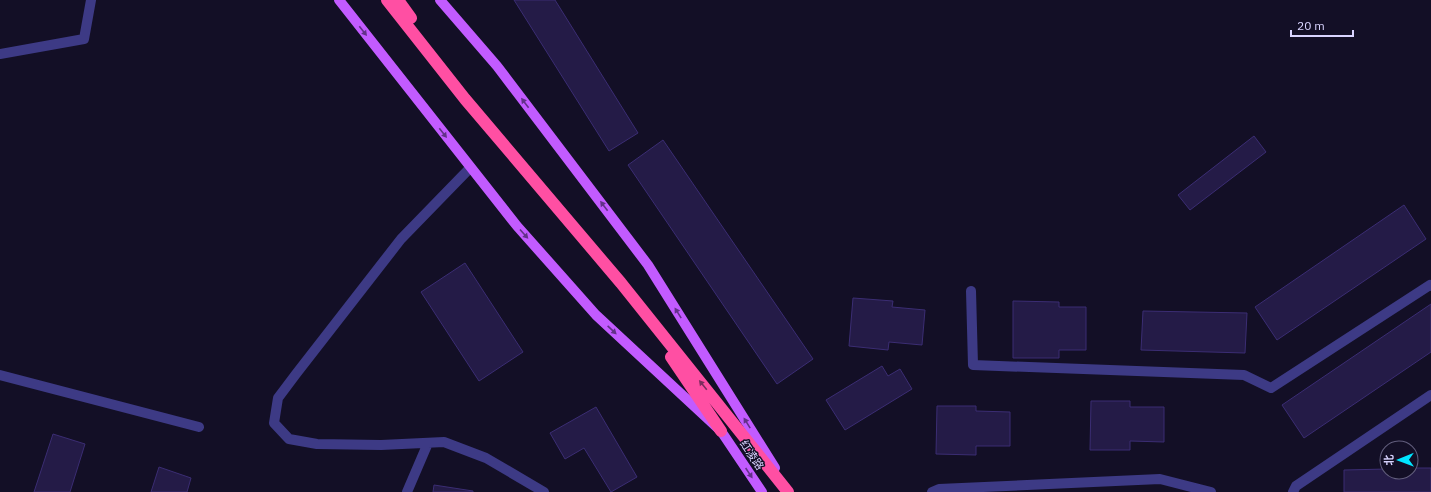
<svg xmlns="http://www.w3.org/2000/svg" width="1431" height="492" font-family="'IBM Plex Sans','Noto Sans SC',sans-serif">
<rect width="100%" height="100%" fill="#130f26"/>
<!-- building -->
<path fill="#241b47" stroke="#3b2d73" d="M514,0H555L638,133L609,151Z
M1254,136L1266,152L1190,210L1178,195Z
M663,140L813,359L777,384L628,165Z
M1404,205L1426,239L1277,340L1255,307Z
M465,263L523,352L479,381L421,292Z
M853,298L893,301L892,307L925,310L922,345L889,342L888,350L849,346Z
M1013,301L1059,302V307H1086V350H1059V358H1013Z
M1431,304V352L1304,438L1282,405Z
M1143,311L1247,313L1245,353L1141,350Z
M882,366L888,376L900,369L912,389L845,430L826,400Z
M1091,401H1130V407H1164V442L1130,441V450H1090Z
M937,406H976V411L1010,412V446H976V455L936,454Z
M596,407L637,477L611,492L584,448L565,459L550,433Z
M53,434L85,444L70,492H34Z
M159,467L191,478L187,492H151Z
M1411,468H1431V492H1344V470L1387,469V472H1411Z
M434,485L473,491V492H433Z"/>
<g fill="none" stroke-linecap="round" stroke-linejoin="round">
<!-- minor -->
<path stroke="#3d3a85" stroke-width="10" d="M0,54L84,39L91,0
M470,168L401,239L296,374L278,398L274,423L289,439L317,444L381,445L444,442L486,458L544,492
M971,291L973,365L1244,375L1271,388L1430,285L1431,286
M0,375L199,427
M407,492L428,443
M932,492L939,489L1160,479L1211,492
M1293,492L1296,486L1431,395"/>
<!-- major -->
<path stroke="#c25bff" stroke-width="10" d="M339,0L517,226L596,315L721,431L762,492
M440,0L497,66L648,265L775,468"/>
<!-- highway -->
<path stroke="#ff4fa3" stroke-width="12" d="M387,0L465,99L621,283L788,492
M398,0L411,18
M671,357L721,431"/>
</g>
<!-- one-way arrows -->
<defs><path id="oneway-solid" d="M-6-.8H1V-3.2L6.5 0L1 3.2V.8H-6Z"/></defs>
<g fill="#623188">
<use href="#oneway-solid" transform="translate(363 31) rotate(52)"/>
<use href="#oneway-solid" transform="translate(525 103) rotate(-127)"/>
<use href="#oneway-solid" transform="translate(443 133) rotate(52)"/>
<use href="#oneway-solid" transform="translate(604 206) rotate(-127)"/>
<use href="#oneway-solid" transform="translate(524 234) rotate(48)"/>
<use href="#oneway-solid" transform="translate(678 313) rotate(-122)"/>
<use href="#oneway-solid" transform="translate(612 330) rotate(43)"/>
<use href="#oneway-solid" transform="translate(747 423) rotate(-122)"/>
<use href="#oneway-solid" transform="translate(749 473) rotate(56)"/>
</g>
<use fill="#7d2c5e" href="#oneway-solid" transform="translate(703 385) rotate(-129)"/>
<g text-anchor="middle" stroke-width="3" stroke-linejoin="round" paint-order="stroke">
<!-- street labels -->
<g font-size="11" fill="#d9d4ff" stroke="#130f26">
<text transform="translate(752 455) rotate(56)" y="4">红凌路</text>
</g>
</g>
<!-- north arrow -->
<g transform="translate(1399 460) rotate(269)"><circle r="19" fill="#130f26" stroke="#625e7d"/>
<path d="M0-3L7 15L0 10L-7 15Z" fill="#00e5ff"/>
<text y="-6" font-size="11" font-weight="bold" text-anchor="middle" fill="#d9d4ff">北</text>
</g>
<!-- scale -->
<path d="M1291 30v6h62v-6" fill="none" stroke="#d9d4ff" stroke-width="2"/>
<text x="1297" y="30" font-size="12" fill="#d9d4ff" stroke="#130f26" stroke-width="3" paint-order="stroke">20 m</text>
</svg>
